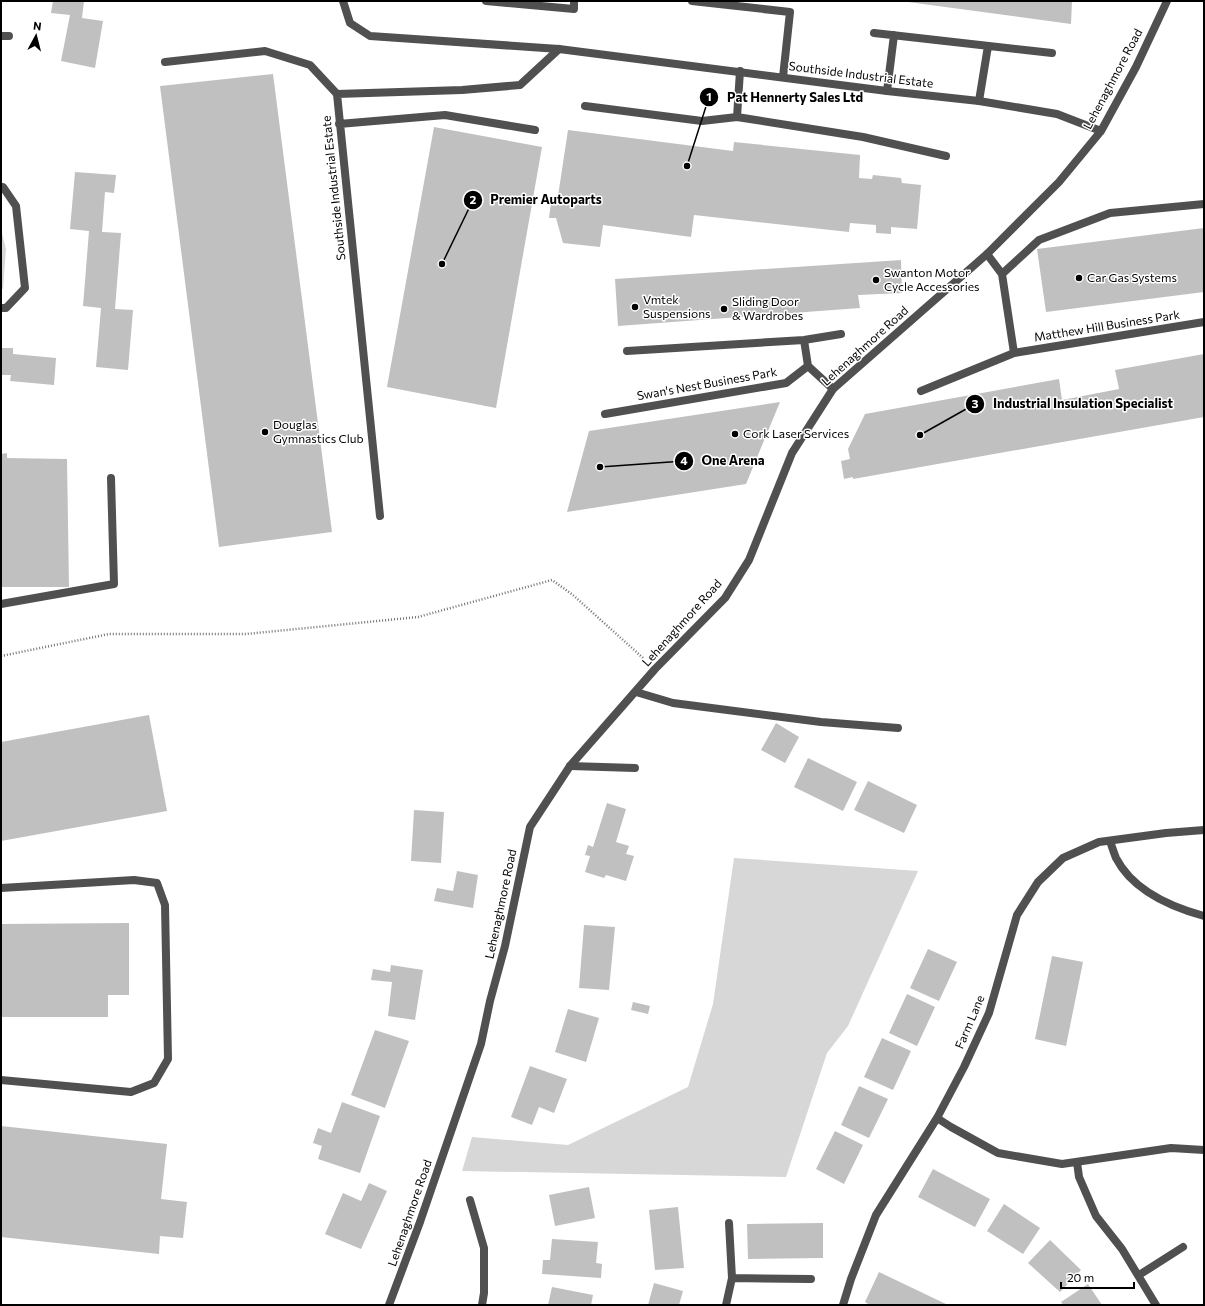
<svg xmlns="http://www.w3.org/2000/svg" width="1205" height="1306" font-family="Commissioner,sans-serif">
<rect width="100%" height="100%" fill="#fff"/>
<!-- green -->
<path fill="#d7d7d7" d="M1,229L6,249L3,289H1Z
M734,858L918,871L848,1026L827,1053L786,1177L462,1171L472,1137L568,1145L688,1087L713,1004Z"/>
<!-- building -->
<path fill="#c0c0c0" d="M53,1H84L82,18L103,21L95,68L61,61L70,15L51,13Z
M908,1H1072L1071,24L908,2Z
M273,74L332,532L219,547L160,86Z
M434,127L542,147L496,408L387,387Z
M568,130L733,151L734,142L860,155L859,178L872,179L873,175L901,178L902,183L921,185L917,229L891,227V234L876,233V225L850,223L849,232L694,215L691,237L603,225L600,247L563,243L556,218H549L552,196H558Z
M75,172L116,175L114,193L105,192L102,232L121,233L115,309L133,310L128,370L96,367L101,308L83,306L89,231L70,229Z
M1204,228V292L1046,312L1037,249Z
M901,260L902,293L858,295L860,308L618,326L615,279Z
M1,348H13V354L56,358L54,385L10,381L11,375H1Z
M1204,354V417L853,479V477L844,479L841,461L850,459L848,449L865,414L1059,379L1062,400L1119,389L1115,370Z
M780,402L746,484L567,512L589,431Z
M7,453V458L67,459L69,587H1V454Z
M149,715L167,811L1,841V742Z
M776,723L799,737L785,763L761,750Z
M808,758L857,782L843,811L794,787Z
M868,781L917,805L904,833L854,810Z
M607,803L626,809L616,842L629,846L626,854L634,856L626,881L606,875L604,878L585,872L590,856L585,855L588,845L593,847Z
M414,810L444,812L441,863L411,861Z
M457,871L478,875L473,908L434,901L437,888L453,891Z
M129,923V995H108V1017H1V924Z
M584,925L615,927L609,990L579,988Z
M928,949L957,962L939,1001L910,988Z
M1052,956L1083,962L1066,1046L1035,1039Z
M391,965L423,970L415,1020L388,1016L392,982L371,980L373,969L390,972Z
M907,994L935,1007L917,1046L889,1033Z
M633,1002L650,1006L648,1014L631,1010Z
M568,1009L599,1018L586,1062L555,1052Z
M375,1030L409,1041L385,1108L351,1095Z
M882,1038L911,1051L893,1090L864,1077Z
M530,1066L567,1079L554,1113L539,1107L532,1125L511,1117Z
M859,1086L888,1099L869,1138L841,1125Z
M342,1102L380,1116L360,1173L318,1159L322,1146L313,1143L318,1128L331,1133Z
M1,1126L167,1144L161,1199L187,1202L183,1238L160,1236L159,1254L1,1237Z
M835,1131L863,1145L844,1184L816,1169Z
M933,1169L990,1199L975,1227L918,1197Z
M369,1183L387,1191L361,1249L325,1234L343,1193L361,1201Z
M589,1187L595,1218L555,1226L549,1195Z
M1004,1204L1040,1228L1023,1254L987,1231Z
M678,1207L684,1268L655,1270L649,1210Z
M823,1223V1258L748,1259L747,1224Z
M552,1239L598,1242L596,1263L602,1264L601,1278L542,1274L543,1260H550Z
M1050,1240L1081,1270L1060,1292L1028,1263Z
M879,1272L948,1305H870L865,1302Z
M654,1283L683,1291L679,1305H648Z
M1088,1284L1102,1305H1063L1061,1302Z
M552,1287L593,1295L591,1305H548Z"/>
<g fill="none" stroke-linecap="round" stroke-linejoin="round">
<!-- path -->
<path stroke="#727272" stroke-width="2.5" stroke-dasharray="1 2" stroke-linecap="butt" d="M1,656L109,634H246L418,617L552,580L573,595L643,658"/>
<!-- lane -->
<path stroke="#505050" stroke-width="8" d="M486,1L574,9V1
M692,1L790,12L783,77
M874,33L1052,53
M165,62L265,51L310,65L337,94
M887,91L894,35
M979,101L988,46
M585,106L702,121L737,117L863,137L946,156
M737,117L740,71
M339,124L445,115L535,130
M987,254L1002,274L1014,353
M1002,274L1039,240L1110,213L1204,204
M627,351L804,340L841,334
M808,366L833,389
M921,391L1014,353L1204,322
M605,414L786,383L808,366L804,340
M380,516L337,94L462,90L520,85L559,49
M1,604L114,584L111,478
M570,766L635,768
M1,888L134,880L157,883L165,905L168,1059L154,1083L131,1092L1,1080"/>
<!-- street -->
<path stroke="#505050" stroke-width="8" d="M343,1L350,23L370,36L559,49L887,91L979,101L1057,114L1101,131
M1,36H9
M1,187H3L16,206L25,288L6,308H1
M636,692L673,703L821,722L898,728
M1110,841C1112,847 1114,853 1116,858C1133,891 1171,907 1204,916
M937,1118L951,1127L998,1153L1062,1164L1171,1148L1204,1150
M1077,1162L1079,1177L1096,1216L1122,1249L1156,1305
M470,1200L484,1248V1293L482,1305
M1139,1275L1183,1247
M732,1278L811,1279
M389,1305L420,1222L481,1044L490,1001L505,946L530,827L570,766L655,669L725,598L749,560L792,453L833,389L987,254L1059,182L1101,131L1136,67L1167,1
M726,1305L732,1278L729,1223
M843,1305L851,1279L876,1215L937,1118L964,1067L989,1013L1017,915L1038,882L1063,858L1099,842L1166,833L1204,830"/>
</g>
<!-- markers -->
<g fill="#000" stroke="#fff" stroke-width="1.5">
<circle cx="1079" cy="278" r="4"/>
<circle cx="876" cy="280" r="4"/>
<circle cx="635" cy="307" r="4"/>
<circle cx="724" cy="309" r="4"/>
<circle cx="265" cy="432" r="4"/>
<circle cx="735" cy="434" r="4"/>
</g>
<g text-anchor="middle" stroke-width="3" stroke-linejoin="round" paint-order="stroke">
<!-- street labels -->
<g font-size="12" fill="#000" stroke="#fff">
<text transform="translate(861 75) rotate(7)" y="4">Southside Industrial Estate</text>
<text transform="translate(1113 79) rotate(-62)" y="4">Lehenaghmore Road</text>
<text transform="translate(334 188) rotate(-96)" y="4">Southside Industrial Estate</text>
<text transform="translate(1107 326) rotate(-9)" y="4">Matthew Hill Business Park</text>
<text transform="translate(865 346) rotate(-42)" y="4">Lehenaghmore Road</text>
<text transform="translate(707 384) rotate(-10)" y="4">Swan's Nest Business Park</text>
<text transform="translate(682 623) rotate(-48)" y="4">Lehenaghmore Road</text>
<text transform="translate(501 904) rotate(-78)" y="4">Lehenaghmore Road</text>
<text transform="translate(970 1022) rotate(-67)" y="4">Farm Lane</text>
<text transform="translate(410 1213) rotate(-71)" y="4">Lehenaghmore Road</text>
</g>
<!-- poi labels -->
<g font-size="12" fill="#000" stroke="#fff" text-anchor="start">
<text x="884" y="277">Swanton Motor<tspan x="884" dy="14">Cycle Accessories</tspan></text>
<text x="1087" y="282">Car Gas Systems</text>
<text x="643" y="304">Vmtek<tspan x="643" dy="14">Suspensions</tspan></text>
<text x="732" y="306">Sliding Door<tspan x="732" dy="14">&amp; Wardrobes</tspan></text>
<text x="273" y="429">Douglas<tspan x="273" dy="14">Gymnastics Club</tspan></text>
<text x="743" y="438">Cork Laser Services</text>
</g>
</g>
<!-- callouts -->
<path fill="none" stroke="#000" stroke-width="1.5" d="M687 166L709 97M442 264L473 200M920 435L975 404M600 467L684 461"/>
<g fill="#000" stroke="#fff" stroke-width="1.5">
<circle cx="687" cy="166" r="4"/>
<circle cx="442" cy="264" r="4"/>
<circle cx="920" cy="435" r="4"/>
<circle cx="600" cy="467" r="4"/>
<circle cx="709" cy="97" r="10"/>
<circle cx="473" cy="200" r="10"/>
<circle cx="975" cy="404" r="10"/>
<circle cx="684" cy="461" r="10"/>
</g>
<g font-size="12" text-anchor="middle" font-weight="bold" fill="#fff">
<text x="709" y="101">1</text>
<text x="473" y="204">2</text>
<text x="975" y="408">3</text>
<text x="684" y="465">4</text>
</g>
<g font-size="13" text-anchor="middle" font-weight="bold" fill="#000" stroke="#fff" stroke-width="3" stroke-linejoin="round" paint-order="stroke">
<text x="795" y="102">Pat Hennerty Sales Ltd</text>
<text x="546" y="204">Premier Autoparts</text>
<text x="1083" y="408">Industrial Insulation Specialist</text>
<text x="733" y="465">One Arena</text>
</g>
<!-- border -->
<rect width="1205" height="1306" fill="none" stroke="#000000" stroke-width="4"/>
<!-- north arrow -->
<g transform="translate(36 36) rotate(7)" stroke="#ffffff" stroke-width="3" paint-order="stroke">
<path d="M0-3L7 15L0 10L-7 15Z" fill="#000000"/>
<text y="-6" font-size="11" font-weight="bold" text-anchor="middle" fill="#000000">N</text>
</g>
<!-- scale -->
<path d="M1061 1282v6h73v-6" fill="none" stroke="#000000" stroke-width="2"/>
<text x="1067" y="1282" font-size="12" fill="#000000" stroke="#ffffff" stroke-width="3" paint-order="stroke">20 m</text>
</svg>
